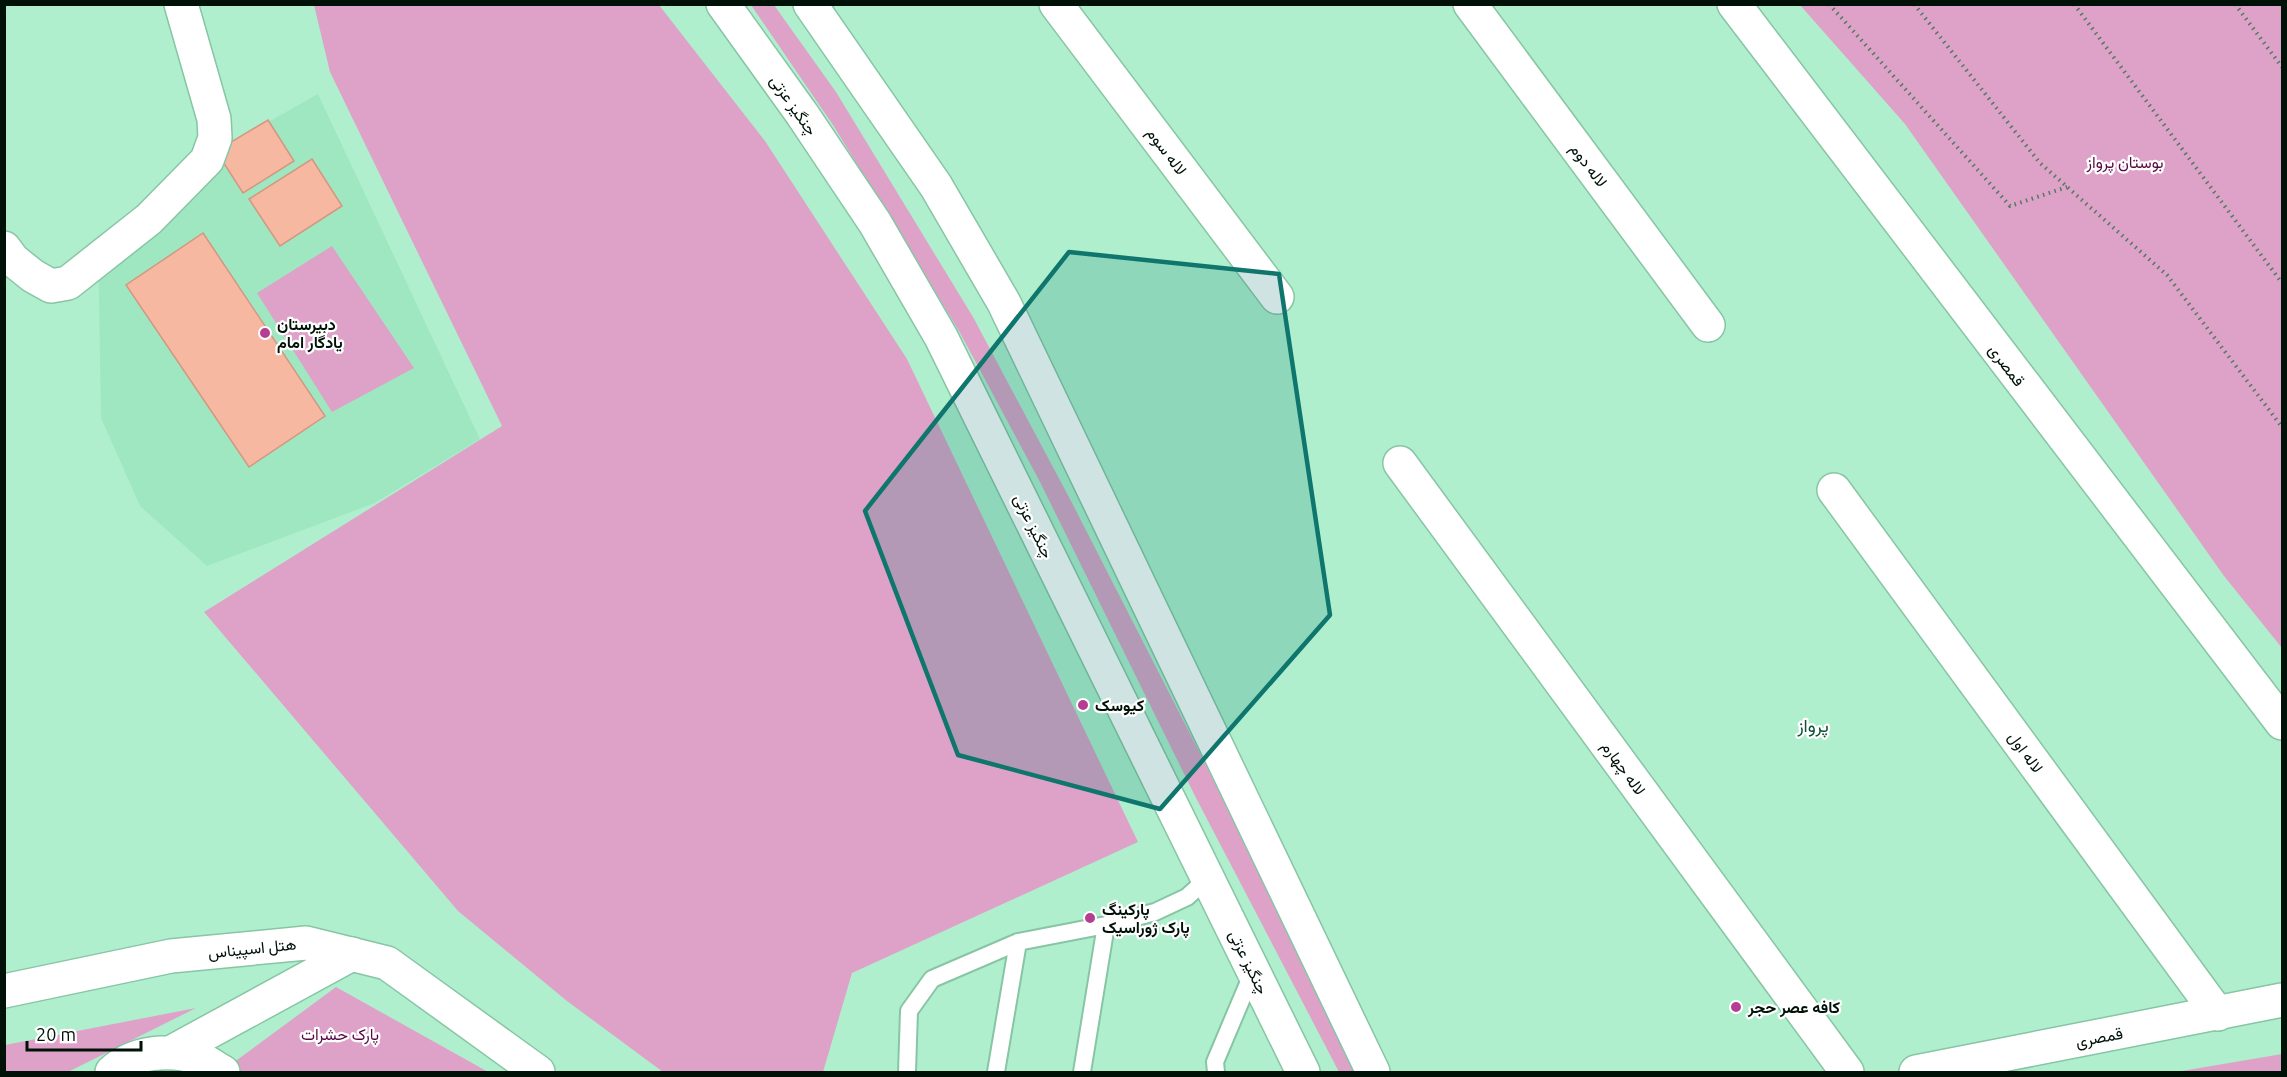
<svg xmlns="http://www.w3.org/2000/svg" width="2287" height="1077" font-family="Ubuntu,Vazirmatn,sans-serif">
<rect width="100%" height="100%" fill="#b0efcd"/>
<!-- built -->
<path fill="#9fe7c1" d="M318,94L480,439L375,503L207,566L140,506L101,418L98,247L195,163Z"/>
<!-- green -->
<path fill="#dea2c8" d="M314,5H659L765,141L907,359L1138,842L852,973L823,1072H663L567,1001L458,911L204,612L502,426L330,72Z
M751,5H774L836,92L973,317L1070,499L1363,1072H1339L1196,798L1040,482L959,331L833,125Z
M1800,5H2282V648L2224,576L1905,124Z
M332,246L414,368L332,412L257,293Z
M336,987L474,1064L488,1072H239L233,1063Z
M196,1008L68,1072H5V1045Z
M2282,1054V1072H2176Z"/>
<!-- building -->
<path fill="#f7b8a2" stroke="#d39781" stroke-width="1.5" d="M268,120L294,161L243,193L216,151Z
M312,159L342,206L280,246L249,199Z
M203,233L325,416L249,467L126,285Z"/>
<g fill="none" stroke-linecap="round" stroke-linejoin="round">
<!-- service casing -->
<g stroke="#87c5a4" stroke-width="20">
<path id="service" d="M907,1072L909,1011L932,979L1018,942L1106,925L1155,912L1187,897L1208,878
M996,1072L1018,942
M1082,1072L1106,925
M1216,1072L1215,1062L1253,972"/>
</g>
<!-- minor casing -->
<g stroke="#87c5a4" stroke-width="36">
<path id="minor" d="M1056,4L1277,297
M1470,4L1708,325
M4,248L13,260L33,276L51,286L68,283L149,219L207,160L215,138L214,119L181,4
M1400,463L1847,1072
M1834,490L2218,1014
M172,1052L352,954
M112,1072C133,1052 170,1048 198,1058C207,1061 215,1068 223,1072"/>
</g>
<!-- tertiary casing -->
<g stroke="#87c5a4" stroke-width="36">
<path id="tertiary" d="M723,4L802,114L875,223L941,337L1303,1072
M810,4L936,186L1004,303L1373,1072
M1734,4L2282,723
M4,991L171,956L306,943L387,963L538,1072
M1916,1072L2282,1000"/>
</g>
<!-- path -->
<path stroke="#527963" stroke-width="4" stroke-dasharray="1.5 4.5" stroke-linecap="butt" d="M1829,4L2010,206L2067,187
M1914,4L2040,163L2167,275L2282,427
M2074,4L2282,283
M2235,4L2282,67"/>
<!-- service -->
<use href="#service" stroke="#fff" stroke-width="16"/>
<!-- minor -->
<use href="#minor" stroke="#fff" stroke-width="33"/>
<!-- tertiary -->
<use href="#tertiary" stroke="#fff" stroke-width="33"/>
</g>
<!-- marked area -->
<path fill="#0f766e" fill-opacity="0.2" stroke="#0f766e" stroke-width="4.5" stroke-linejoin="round" d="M1069,252L1279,274L1330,615L1160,809L958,755L865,511Z"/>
<!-- markers -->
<g fill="#b53e93" stroke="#fff" stroke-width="2">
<circle cx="265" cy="333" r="6"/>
<circle cx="1083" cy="705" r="6"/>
<circle cx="1090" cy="918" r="6"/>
<circle cx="1736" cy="1007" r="6"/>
</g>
<g text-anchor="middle" stroke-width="4.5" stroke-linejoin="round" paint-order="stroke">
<!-- street labels -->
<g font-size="16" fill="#001208" stroke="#fff">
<text transform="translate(794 105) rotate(55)" y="6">چنگیز عزتی</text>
<text transform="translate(1167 151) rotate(53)" y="6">لاله سوم</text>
<text transform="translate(1589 165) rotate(53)" y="6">لاله دوم</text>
<text transform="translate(2007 365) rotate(53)" y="6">قمصری</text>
<text transform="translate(1034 526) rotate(64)" y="6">چنگیز عزتی</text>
<text transform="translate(2026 752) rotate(54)" y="6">لاله اول</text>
<text transform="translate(1624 768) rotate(54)" y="6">لاله چهارم</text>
<text transform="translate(252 948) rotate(-6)" y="6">هتل اسپیناس</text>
<text transform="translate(1249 962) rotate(64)" y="6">چنگیز عزتی</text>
<text transform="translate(2099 1037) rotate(-11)" y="6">قمصری</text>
</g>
<!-- park labels -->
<g font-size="16" fill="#560843" stroke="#fff">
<text x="2125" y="168">بوستان پرواز</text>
<text x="340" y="1040">پارک حشرات</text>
</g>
<!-- poi labels -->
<g font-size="16" font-weight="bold" fill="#001208" stroke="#fff" text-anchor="start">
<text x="277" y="330">دبیرستان<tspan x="277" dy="18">یادگار امام</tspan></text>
<text x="1095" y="711">کیوسک</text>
<text x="1102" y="915">پارکینگ<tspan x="1102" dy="18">پارک ژوراسیک</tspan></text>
<text x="1748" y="1013">کافه عصر حجر</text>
</g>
<!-- neighbourhood labels -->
<g font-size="18" fill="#0c4f35" stroke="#fff">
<text x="1813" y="732">پرواز</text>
</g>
</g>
<!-- border -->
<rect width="2287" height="1077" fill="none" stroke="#001208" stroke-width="12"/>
<!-- scale -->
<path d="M27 1041v9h114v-9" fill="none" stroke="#001208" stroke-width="3"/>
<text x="36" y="1041" font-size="18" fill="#001208" stroke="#ffffff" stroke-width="4.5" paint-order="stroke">20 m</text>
</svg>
